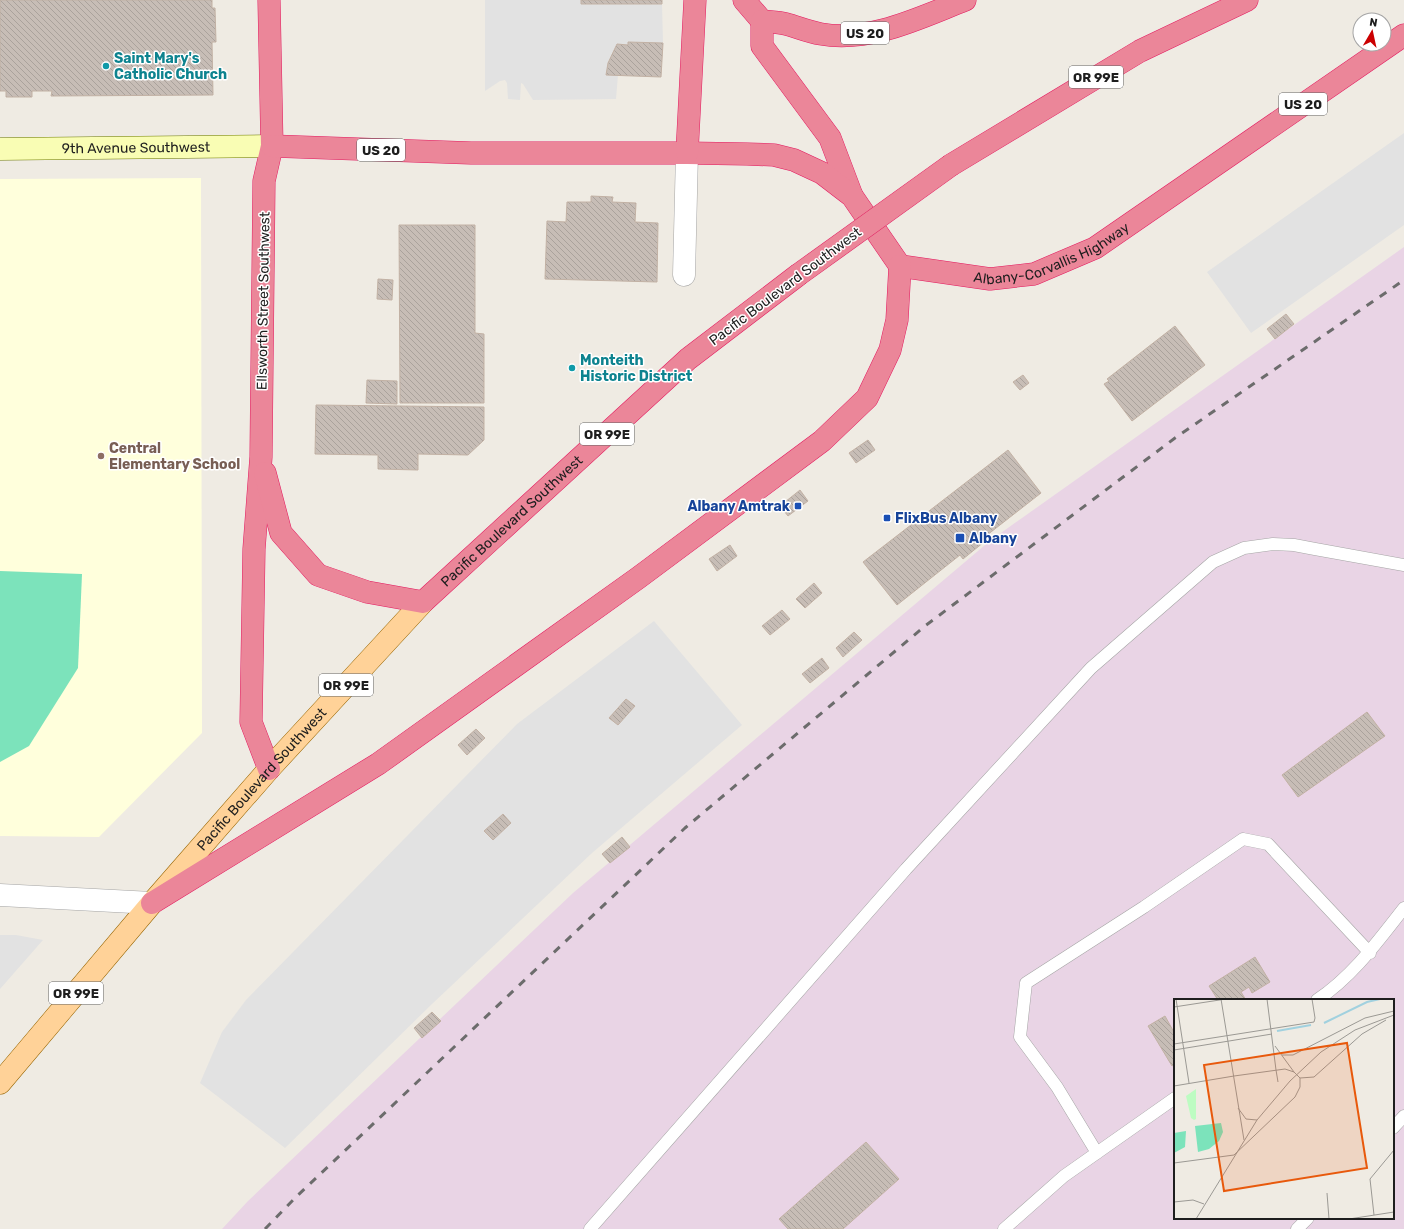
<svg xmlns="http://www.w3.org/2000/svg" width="1404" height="1229" font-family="Rubik,sans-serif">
<defs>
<pattern id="building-back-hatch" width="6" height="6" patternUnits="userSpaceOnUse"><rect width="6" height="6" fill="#c7bdb6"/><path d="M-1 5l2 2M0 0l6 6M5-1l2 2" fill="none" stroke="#aaa29c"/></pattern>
</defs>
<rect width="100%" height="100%" fill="#efebe3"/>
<!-- industrial -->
<path fill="#e9d4e5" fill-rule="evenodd" d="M1404,247V1229H222L248,1201L573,893L991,540ZM1175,1000H1393V1218H1175Z"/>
<!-- education -->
<path fill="#ffffdc" d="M201,178L202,733L99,837L0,836V179Z"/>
<!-- pitch -->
<path fill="#7ce3bb" d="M0,571L82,574L78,668L29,746L0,762Z"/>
<!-- parking -->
<path fill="#e2e2e2" d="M485,0H581L582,4H662L663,43L628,42V45L617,44L608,62L606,74L618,75L616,99L533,100L523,84L521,83L520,100L508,99L507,83L505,80L500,81L485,91Z
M1404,133V225L1251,333L1207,272Z
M654,621L742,725L592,853L432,1004L285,1148L200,1083L222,1032L246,1000L517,724Z
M0,935H16L43,940L0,989Z"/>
<!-- building -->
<path fill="url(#building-back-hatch)" stroke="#c2b1a4" d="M0,0H212V8H215L216,42H212L213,95L51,96L52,91H32V97H6V91H0Z
M581,0H662V4H581Z
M628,42L663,43L661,77L606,75L608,63L617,44L628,45Z
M591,196L613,197L612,202L636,203L635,222L658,223L657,282L545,279L547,221L566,222L567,202H591Z
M399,225H475V333L484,334V403H400Z
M378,279L393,280L392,300L377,299Z
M1286,314L1294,324L1275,339L1267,329Z
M1175,326L1205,365L1132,421L1104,384L1109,381L1107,379Z
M1023,375L1029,383L1020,390L1013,382Z
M367,380L397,381V404L366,403Z
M316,405L484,407V440L468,455L418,454V470L378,469V455L315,454Z
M868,440L875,450L856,463L849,453Z
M1008,450L1041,493L982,539L984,542L963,559L960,555L897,605L863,562Z
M800,490L808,501L788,516L780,506Z
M730,545L737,556L717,571L709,559Z
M814,583L822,593L805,608L796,599Z
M782,610L790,619L770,635L762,626Z
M854,632L862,640L843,657L836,648Z
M822,658L829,668L810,683L802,674Z
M626,699L635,706L618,725L609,718Z
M1367,712L1385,736L1298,797L1282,775Z
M476,729L485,738L467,755L458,745Z
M503,814L511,823L493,840L484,831Z
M622,837L630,847L610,863L602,854Z
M1255,957L1270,982L1252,993L1249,987L1241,992L1246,1000H1218L1209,986Z
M432,1012L441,1021L422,1038L414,1028Z
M1165,1016L1175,1034V1064L1172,1066L1148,1026Z
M866,1142L899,1179L843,1229H788L779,1219Z"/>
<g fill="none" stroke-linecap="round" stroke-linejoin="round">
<!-- lane casing -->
<g stroke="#a5a5a5" stroke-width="13">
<path id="lane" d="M1317,1000C1353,976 1378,941 1404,908
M1393,1128L1404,1116
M1097,1153L1057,1087L1020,1037L1026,983L1144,907L1243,839L1268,844L1370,953
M590,1229L906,869L1091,668L1213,562L1244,548L1273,544L1294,545L1315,549L1404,565
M1004,1229L1064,1176L1175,1098
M1297,1229L1308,1218"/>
</g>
<!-- street casing -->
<g stroke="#a5a5a5" stroke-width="23">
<path id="street" d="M684,275L687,153
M0,895L152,903"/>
</g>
<!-- secondary casing -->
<g stroke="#6c7900" stroke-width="23">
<g id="secondary">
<path id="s1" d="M0,149L272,146"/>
</g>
</g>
<!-- primary casing -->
<g stroke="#976500" stroke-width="23">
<g id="primary">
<path id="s2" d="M0,1083L152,903L269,769L423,602"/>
</g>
</g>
<!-- highway casing -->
<g stroke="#e31b60" stroke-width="23">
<g id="highway">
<path d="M269,0L272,146L264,181L261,457L254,549L251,722L269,769"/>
<path d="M744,0L762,21C770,22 778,22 786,24C797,27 809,32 821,34C870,43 921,17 965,0"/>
<path d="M762,21V46L830,138L852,196"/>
<path id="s3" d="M272,146L471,153H687L747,154L774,155L794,160L822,173L852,196L900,266L990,279L1034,274L1095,248L1404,35"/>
<path d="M687,153L695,0"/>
<path d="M951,165L1140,51L1247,0"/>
<path id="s4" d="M265,473L281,533L318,575L367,592L423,602L688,359L798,275"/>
<path d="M152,903L378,764L638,578L822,441L867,398L890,350L897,320L900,266"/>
</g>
</g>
<!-- lane -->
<use href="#lane" stroke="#fff" stroke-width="12"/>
<!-- street -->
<use href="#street" stroke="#fff" stroke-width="22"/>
<!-- secondary -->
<use href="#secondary" stroke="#f9fdb4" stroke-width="22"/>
<!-- primary -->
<use href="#primary" stroke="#ffd298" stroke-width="22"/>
<!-- highway -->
<use href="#highway" stroke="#eb8699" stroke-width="22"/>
<!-- rail -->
<path stroke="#6c6c6c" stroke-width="3" stroke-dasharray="8 8" stroke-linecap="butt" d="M265,1229L296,1197L685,828L925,626L1175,438L1404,280"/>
<!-- highway-bridge casing -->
<g stroke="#e31b60" stroke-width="23" stroke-linecap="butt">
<path id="highway-bridge" d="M798,275L951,165"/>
</g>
<!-- highway-bridge -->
<use href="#highway-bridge" stroke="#eb8699" stroke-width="22"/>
</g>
<!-- markers -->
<g fill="#0f9aa8" stroke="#fff" stroke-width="1.5">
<circle cx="106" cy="66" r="4"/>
<circle cx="572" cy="368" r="4"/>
</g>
<circle fill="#8d6e63" stroke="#fff" stroke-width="1.5" cx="101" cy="456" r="4"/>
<g fill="#1a4fb4" stroke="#fff" stroke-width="1.5">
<rect x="794" y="502" width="8" height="8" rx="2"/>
<rect x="883" y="514" width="8" height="8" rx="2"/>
<rect x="955" y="533" width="10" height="10" rx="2"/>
</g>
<g text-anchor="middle" stroke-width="3" stroke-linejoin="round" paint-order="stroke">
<!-- shield labels -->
<g fill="#fff" stroke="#626262" stroke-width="1">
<rect x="841" y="22" width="48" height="22" rx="3"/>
<rect x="1069" y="66" width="54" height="22" rx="3"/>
<rect x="1279" y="93" width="48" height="22" rx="3"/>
<rect x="357" y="139" width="48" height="22" rx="3"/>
<rect x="580" y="423" width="54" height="22" rx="3"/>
<rect x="319" y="674" width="54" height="22" rx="3"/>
<rect x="49" y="982" width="54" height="22" rx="3"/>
</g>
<g font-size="13" font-weight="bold" fill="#1e1e1e">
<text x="865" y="38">US 20</text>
<text x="1096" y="82">OR 99E</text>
<text x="1303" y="109">US 20</text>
<text x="381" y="155">US 20</text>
<text x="607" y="439">OR 99E</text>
<text x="346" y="690">OR 99E</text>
<text x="76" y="998">OR 99E</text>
</g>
<!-- culture labels -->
<g font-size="14" font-weight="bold" fill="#0d838f" stroke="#fff" text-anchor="start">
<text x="114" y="63">Saint Mary's<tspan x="114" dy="16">Catholic Church</tspan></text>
<text x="580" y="365">Monteith<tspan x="580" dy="16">Historic District</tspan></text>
</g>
<!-- street labels -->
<g font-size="14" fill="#1e1e1e" stroke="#fff">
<text dy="5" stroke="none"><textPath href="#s1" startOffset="136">9th Avenue Southwest</textPath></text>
<text dy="5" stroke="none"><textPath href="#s3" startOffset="834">Albany-Corvallis Highway</textPath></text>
<text transform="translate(785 286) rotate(-37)" y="5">Pacific Boulevard Southwest</text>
<text transform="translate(263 301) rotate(-89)" y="5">Ellsworth Street Southwest</text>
<text dy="5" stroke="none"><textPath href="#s4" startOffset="347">Pacific Boulevard Southwest</textPath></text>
<text dy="5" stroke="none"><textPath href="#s2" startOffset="401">Pacific Boulevard Southwest</textPath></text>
</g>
<!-- education labels -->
<g font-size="14" font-weight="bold" fill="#785e54" stroke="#fff" text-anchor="start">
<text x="109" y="453">Central<tspan x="109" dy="16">Elementary School</tspan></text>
</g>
<!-- transit labels -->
<g font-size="14" font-weight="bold" fill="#164399" stroke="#fff" text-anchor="start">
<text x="790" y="511" text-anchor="end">Albany Amtrak</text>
<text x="895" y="523">FlixBus Albany</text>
<text x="969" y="543">Albany</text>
</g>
</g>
<!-- overview -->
<g transform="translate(1174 999)">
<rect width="220" height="220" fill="#efebe3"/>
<path d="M22,90V120L20,121L17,119L12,97Z" fill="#bdfcc2"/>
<path d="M47,124L49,133L45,142L35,150L24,153L21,127ZM12,132L11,148L0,154V134Z" fill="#7ce3bb"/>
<path fill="none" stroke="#a1d1df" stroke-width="2" d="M150,24L193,3L206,0M103,32L137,26"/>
<path fill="none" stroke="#9b9994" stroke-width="1" d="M2,0L15,84M47,0L70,141M93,0L102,71M0,8L52,0M0,45L140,23L141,19L138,0M101,47L120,73M0,51L98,35M108,56H119L191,19L220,12M102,71L104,83M60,77L111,70L120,73L126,79L140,78L188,35L212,21M0,87L60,77M64,109L72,120L83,121L116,82L147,53L181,31L220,16M60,156L121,98L126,88V79M0,164L60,156M153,194L155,220M0,203L19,201L30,205M200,216L196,180L220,151M22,220L83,121M175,220L220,213"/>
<path fill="#e8590c" fill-opacity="0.15" stroke="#e8590c" stroke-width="2" d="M173,44L193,169L50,192L30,66Z"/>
<rect width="220" height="220" fill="none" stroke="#1e1e1e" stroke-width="2"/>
</g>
<!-- north arrow -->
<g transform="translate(1372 32) rotate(9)"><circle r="19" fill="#ffffff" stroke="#a5a5a5"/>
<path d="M0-3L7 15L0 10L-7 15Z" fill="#cb0001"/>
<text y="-6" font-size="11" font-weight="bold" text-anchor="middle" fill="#1e1e1e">N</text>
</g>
</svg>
